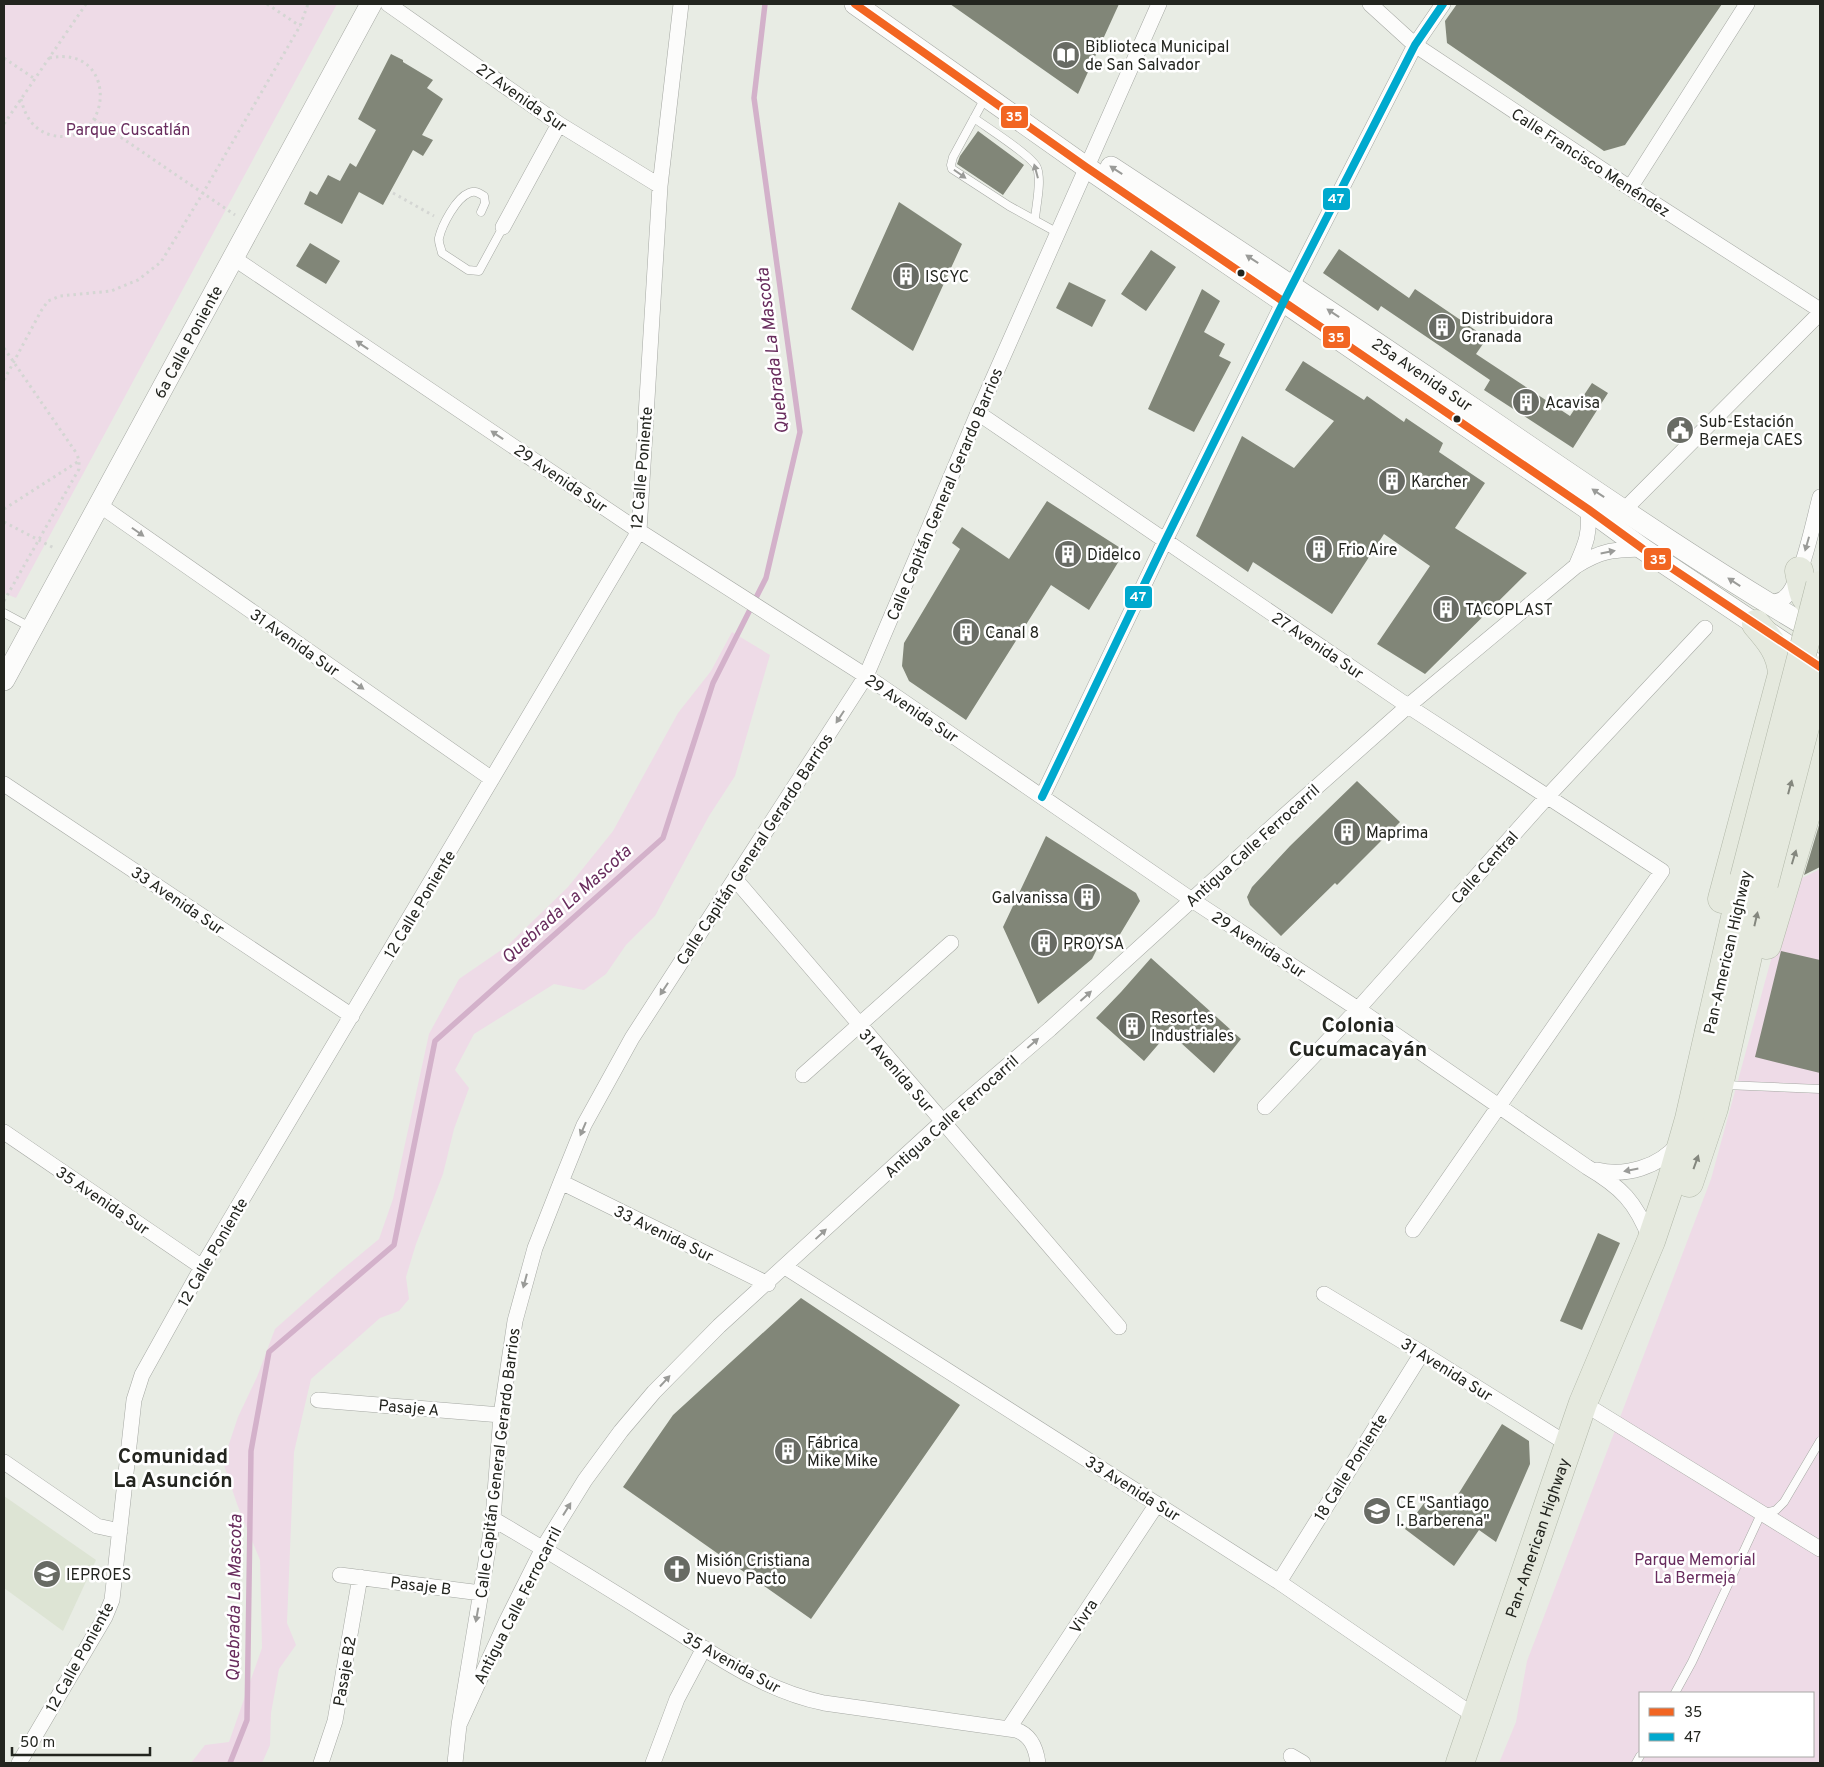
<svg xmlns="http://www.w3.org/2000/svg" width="1824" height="1767" font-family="Overpass,sans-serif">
<rect width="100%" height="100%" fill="#e8ece4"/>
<!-- built -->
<path fill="#dde4d4" d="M4,1496L96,1560L63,1631L4,1588Z"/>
<!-- green -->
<path fill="#eedbe7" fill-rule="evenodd" d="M4,4H337L16,598L4,593Z
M732,632L770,655L735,776L709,816L655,916L626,945L606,974L584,990L554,984L474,1034L455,1070L469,1088L454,1129L443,1174L416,1244L406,1277L409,1299L399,1311L380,1318L311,1379L294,1452L287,1623L296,1645L279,1669L271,1713L270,1745L262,1763H191L205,1745L229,1742L262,1648L260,1560L237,1504L223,1462L238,1417L257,1377L275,1329L338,1273L379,1239L393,1199L429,1034L459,979L507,946L568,887L613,831L678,713L711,671Z
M1820,869V1763H1499L1516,1722L1527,1661L1711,1179L1792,883ZM1640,1693H1813V1756H1640Z"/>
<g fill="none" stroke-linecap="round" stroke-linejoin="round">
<!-- stream -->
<path stroke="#d3b1ca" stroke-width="5.5" d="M230,1763L247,1720L251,1451L269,1352L394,1245L435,1041L663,838L713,683L766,578L800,432L754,98L765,4"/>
</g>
<!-- building -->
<path fill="#818678" d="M950,4H1119L1078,94Z
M1457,4H1722L1625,145L1604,151L1447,43L1445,21Z
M391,54L403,60V62L433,80L427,88L443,99L422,135L433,140L423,156L413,150L383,205L359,192L342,224L304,204L310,191L317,195L328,175L340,181L350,163L356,167L376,130L358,119Z
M978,131L1024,165L1003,195L957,164L960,156Z
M899,202L962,244L913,351L851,309Z
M310,243L340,261L326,284L296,266Z
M1339,249L1409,298L1415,289L1487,338L1476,354L1570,416L1592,383L1608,393L1573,448L1484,390L1490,380L1381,306L1378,311L1323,273Z
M1151,250L1176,267L1146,311L1121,294Z
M1069,282L1106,300L1092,327L1056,308Z
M1202,289L1220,301L1204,332L1225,344L1219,356L1231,362L1194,432L1148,409Z
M1303,361L1364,400L1367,396L1404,422L1406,418L1443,443L1439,452L1485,483L1455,528L1527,573L1425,674L1377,644L1430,566L1384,534L1332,614L1253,562L1248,572L1196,536L1242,436L1294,468L1334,421L1285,390Z
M1047,501L1125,551L1089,610L1051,585L966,720L909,681L902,666L904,643L960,549L952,543L962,527L1009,559Z
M1357,781L1400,822L1337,885L1335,883L1281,936L1250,905L1247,897L1252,887L1290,846Z
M1820,822V867L1804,875Z
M1046,836L1136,893L1140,901L1116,941L1105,933L1092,959L1038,1004L1003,927Z
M1781,951L1820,960V1073L1755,1057Z
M1151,958L1241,1039L1214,1073L1169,1032L1144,1061L1096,1018L1121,992Z
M1598,1233L1620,1243L1582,1330L1560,1321Z
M801,1298L960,1405L811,1619L623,1487L673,1415Z
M1502,1424L1529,1441L1530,1464L1496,1542L1479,1530L1454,1566L1405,1529L1430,1495L1449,1509Z"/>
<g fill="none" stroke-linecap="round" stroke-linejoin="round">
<!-- lane casing -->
<g stroke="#a5a8a3" stroke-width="9">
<path id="lane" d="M985,98L953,157L951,165L952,169L1009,206L1058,233
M974,118C986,127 1034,157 1037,168C1042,181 1036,205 1035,219
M481,212L485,203L484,196C479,193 475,190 469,193C456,198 442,225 439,238C438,242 441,248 442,253L468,270L479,271L503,227
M4,613L30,627
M1725,1085L1820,1089
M1675,1693L1692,1662L1761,1514L1776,1510L1784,1502L1820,1441
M1636,1763L1640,1756"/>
</g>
<!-- street casing -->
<g stroke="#a5a8a3" stroke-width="16">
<path id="street" d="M388,4L559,124L660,186
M1370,4L1415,45L1630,188L1820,310
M1630,188L1747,4
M503,227L559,124
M232,257L639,531L866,676L1192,900L1358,1009L1587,1167C1621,1187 1636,1202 1650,1239
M978,413L1408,706L1662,871L1413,1230
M98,504L492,779
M1624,510L1820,313
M1576,566C1586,543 1590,535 1588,509
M1765,603C1772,602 1779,602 1784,598C1801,586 1814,519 1820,497
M4,784L352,1016
M1042,797L1165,541L1284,301L1415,45L1443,4
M735,879L1119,1327
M803,1075L951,943
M1265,1107L1358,1009L1547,797L1705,628
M4,1132L202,1267
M1597,1170C1625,1177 1659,1167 1678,1144
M561,1182L768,1284
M785,1267L1279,1582L1476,1717
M1324,1294L1422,1353L1569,1445
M318,1400L501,1415
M1583,1403L1820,1549
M4,1462L97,1526L120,1531
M493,1519C551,1553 608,1588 665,1624C715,1655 765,1691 824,1703L1016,1730C1031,1735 1036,1748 1038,1763
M340,1575L481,1593
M1279,1582L1422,1353
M459,1725L493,1519L501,1415L515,1321L535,1248L561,1182L584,1125L632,1038L866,676L978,413L1159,4
M1009,1728L1157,1504
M1291,1756L1303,1763
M19,1763L105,1617L112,1600L134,1400L142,1375L202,1267L639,531L660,186L681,4
M321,1763L335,1721L360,1577
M455,1763L459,1725L506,1622L543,1548L585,1480L621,1431L654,1392L719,1326L942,1122L1050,1029L1284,816L1408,706L1576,566C1602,550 1612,550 1643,549
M653,1763L677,1699L704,1648"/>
</g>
<!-- secondary casing -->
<g stroke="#a5a8a3" stroke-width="22">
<g id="secondary">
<path d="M855,4L1086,167L1588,509L1643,549L1814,663"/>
<path id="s1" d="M1111,167C1235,248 1358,330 1480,413C1592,489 1703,566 1820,634"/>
<path id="s2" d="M4,680L371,4"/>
</g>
</g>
<!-- highway casing -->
<g stroke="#b2b8a9" stroke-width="29">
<g id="highway">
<path d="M1799,571C1803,590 1801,600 1820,609"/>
<path d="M1788,719H1803L1816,733L1820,770"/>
<path d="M1722,899L1782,674C1781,653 1770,640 1756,624"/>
<path d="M1767,945L1820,768"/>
<path d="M1689,1183L1714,1108L1764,884"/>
<path id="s3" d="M1460,1763L1583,1403L1651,1241L1671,1182L1689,1119L1744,878"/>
</g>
</g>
<!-- path -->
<path stroke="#d4d6d3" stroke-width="3" stroke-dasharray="2.5 4" stroke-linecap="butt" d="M267,4L300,26
M4,58L35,79
M21,99C25,116 33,130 51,135C113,151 121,43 49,58
M94,119L235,215
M4,124L86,4
M393,193L434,216
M4,380L41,311L48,301L60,296L111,291L138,280L161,262L203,193L300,26L308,4
M4,509L79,461
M4,522L54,548
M4,601L79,469V461L77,454"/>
<!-- lane -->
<use href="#lane" stroke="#fcfcfb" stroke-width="8"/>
<!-- street -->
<use href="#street" stroke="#fcfcfb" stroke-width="15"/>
<!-- secondary -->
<use href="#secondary" stroke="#fcfcfb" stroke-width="21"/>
<!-- highway -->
<use href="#highway" stroke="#e5e9de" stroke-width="28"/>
<!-- highway-bridge casing -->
<g stroke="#b2b8a9" stroke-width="29" stroke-linecap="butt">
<path id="highway-bridge" d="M1744,878L1820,585
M1764,884L1820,670"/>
</g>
<!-- path-bridge -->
<path stroke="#d4d6d3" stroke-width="3" stroke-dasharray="2.5 4" stroke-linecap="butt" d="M4,348L77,454"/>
<!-- highway-bridge -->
<use href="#highway-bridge" stroke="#e5e9de" stroke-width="28"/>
<!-- bus-1 casing -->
<g stroke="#fff" stroke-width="11">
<path id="bus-1" d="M855,4L1086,167L1588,509L1643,549L1820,667"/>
</g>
<!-- bus-2 casing -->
<g stroke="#fff" stroke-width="11">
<path id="bus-2" d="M1042,797L1165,541L1284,301L1415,45L1443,4"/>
</g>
<!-- bus-1 -->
<use href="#bus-1" stroke="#f26522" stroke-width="8"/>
<!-- bus-2 -->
<use href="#bus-2" stroke="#00a9ce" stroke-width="8"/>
</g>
<!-- one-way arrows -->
<defs><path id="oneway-solid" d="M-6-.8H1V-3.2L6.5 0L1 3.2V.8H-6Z" transform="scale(1.25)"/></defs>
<g fill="#9a9b98">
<use href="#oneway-solid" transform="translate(1116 170) rotate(-147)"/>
<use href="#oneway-solid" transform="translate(1036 171) rotate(-105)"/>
<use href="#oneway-solid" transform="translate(960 174) rotate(35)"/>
<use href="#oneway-solid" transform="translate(1252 259) rotate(-147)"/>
<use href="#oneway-solid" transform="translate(1333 313) rotate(-146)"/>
<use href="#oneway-solid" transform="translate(362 345) rotate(-146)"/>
<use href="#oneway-solid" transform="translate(497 435) rotate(-146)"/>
<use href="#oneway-solid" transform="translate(1598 493) rotate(-146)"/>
<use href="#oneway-solid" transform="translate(138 532) rotate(35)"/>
<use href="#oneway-solid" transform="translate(1807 544) rotate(106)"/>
<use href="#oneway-solid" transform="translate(1608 552) rotate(-11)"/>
<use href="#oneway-solid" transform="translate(1734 582) rotate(-147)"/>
<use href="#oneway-solid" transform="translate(358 685) rotate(35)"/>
<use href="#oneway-solid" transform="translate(840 717) rotate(123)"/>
<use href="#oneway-solid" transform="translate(664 989) rotate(123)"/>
<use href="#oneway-solid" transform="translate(1086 996) rotate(-42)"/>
<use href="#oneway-solid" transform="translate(1033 1043) rotate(-41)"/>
<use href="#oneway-solid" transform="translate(583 1129) rotate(113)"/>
<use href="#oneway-solid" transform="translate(1631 1170) rotate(169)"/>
<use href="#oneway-solid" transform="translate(821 1234) rotate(-43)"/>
<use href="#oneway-solid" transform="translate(525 1281) rotate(105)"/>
<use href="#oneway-solid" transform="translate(665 1381) rotate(-47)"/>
<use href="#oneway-solid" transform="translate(567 1509) rotate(-58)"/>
<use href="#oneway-solid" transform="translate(477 1615) rotate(100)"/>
</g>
<g fill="#84877e">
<use href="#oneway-solid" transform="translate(1790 787) rotate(-75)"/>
<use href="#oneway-solid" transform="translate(1794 857) rotate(-73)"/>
<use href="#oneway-solid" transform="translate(1756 919) rotate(-77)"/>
<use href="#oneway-solid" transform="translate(1696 1162) rotate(-70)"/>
</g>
<!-- icons -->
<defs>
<g id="library-disc" transform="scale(1.4375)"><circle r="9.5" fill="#686b64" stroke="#fff"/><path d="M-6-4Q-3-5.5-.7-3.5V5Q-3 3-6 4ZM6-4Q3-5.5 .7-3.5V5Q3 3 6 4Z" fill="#fff"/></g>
<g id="building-disc" transform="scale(1.4375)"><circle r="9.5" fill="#686b64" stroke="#fff"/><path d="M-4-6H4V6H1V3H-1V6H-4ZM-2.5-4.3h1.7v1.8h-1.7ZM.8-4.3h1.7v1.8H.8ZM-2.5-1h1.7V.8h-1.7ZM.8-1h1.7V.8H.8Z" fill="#fff"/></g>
<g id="civic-disc" transform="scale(1.4375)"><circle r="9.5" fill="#686b64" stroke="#fff"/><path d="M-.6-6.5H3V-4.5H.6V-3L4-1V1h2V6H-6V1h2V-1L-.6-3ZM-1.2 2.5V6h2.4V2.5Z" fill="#fff"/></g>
<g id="school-disc" transform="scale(1.4375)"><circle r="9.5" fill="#686b64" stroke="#fff"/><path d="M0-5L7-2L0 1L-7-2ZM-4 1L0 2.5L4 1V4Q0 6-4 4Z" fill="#fff"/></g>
<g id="church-disc" transform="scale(1.4375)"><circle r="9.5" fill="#686b64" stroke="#fff"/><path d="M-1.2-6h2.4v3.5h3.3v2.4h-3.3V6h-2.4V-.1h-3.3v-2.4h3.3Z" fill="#fff"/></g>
<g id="university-disc" transform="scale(1.4375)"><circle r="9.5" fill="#686b64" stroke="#fff"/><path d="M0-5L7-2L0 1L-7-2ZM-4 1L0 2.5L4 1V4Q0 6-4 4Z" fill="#fff"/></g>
</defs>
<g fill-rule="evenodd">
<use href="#library-disc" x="1066" y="55"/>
<use href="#building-disc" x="906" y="276"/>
<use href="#building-disc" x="1442" y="327"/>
<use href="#building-disc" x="1526" y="402"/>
<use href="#civic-disc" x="1680" y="430"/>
<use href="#building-disc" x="1392" y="481"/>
<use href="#building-disc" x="1319" y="549"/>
<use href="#building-disc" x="1068" y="554"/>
<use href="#building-disc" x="1446" y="609"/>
<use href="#building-disc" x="966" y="632"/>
<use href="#building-disc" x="1347" y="832"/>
<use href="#building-disc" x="1087" y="897"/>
<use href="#building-disc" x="1044" y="943"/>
<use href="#building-disc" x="1132" y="1026"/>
<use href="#building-disc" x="788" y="1451"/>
<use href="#school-disc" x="1377" y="1511"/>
<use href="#church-disc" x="677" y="1569"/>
<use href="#university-disc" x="47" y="1574"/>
</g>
<!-- markers -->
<g fill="#23251f" stroke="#fff" stroke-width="2">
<circle cx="1241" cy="273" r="4.5"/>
<circle cx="1457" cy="419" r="4.5"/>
</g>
<g text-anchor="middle" stroke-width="5" stroke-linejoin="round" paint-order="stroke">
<!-- poi labels -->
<g font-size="16" fill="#23251f" stroke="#fff" text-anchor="start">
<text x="1085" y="52">Biblioteca Municipal<tspan x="1085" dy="18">de San Salvador</tspan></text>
<text x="925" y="282">ISCYC</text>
<text x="1461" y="324">Distribuidora<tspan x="1461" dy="18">Granada</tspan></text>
<text x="1545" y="408">Acavisa</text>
<text x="1699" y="427">Sub-Estación<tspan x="1699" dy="18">Bermeja CAES</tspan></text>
<text x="1411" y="487">Karcher</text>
<text x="1338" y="555">Frio Aire</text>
<text x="1087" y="560">Didelco</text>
<text x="1465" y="615">TACOPLAST</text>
<text x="985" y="638">Canal 8</text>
<text x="1366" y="838">Maprima</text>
<text x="1068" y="903" text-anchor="end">Galvanissa</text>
<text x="1063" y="949">PROYSA</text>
<text x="1151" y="1023">Resortes<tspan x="1151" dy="18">Industriales</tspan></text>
<text x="807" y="1448">Fábrica<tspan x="807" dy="18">Mike Mike</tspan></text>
<text x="1396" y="1508">CE "Santiago<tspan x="1396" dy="18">I. Barberena"</tspan></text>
<text x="696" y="1566">Misión Cristiana<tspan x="696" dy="18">Nuevo Pacto</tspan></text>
<text x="66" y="1580">IEPROES</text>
</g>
<!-- street labels -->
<g font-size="16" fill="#23251f" stroke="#fff">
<text transform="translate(522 97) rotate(35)" y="6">27 Avenida Sur</text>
<text transform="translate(1591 162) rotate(33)" y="6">Calle Francisco Menéndez</text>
<text dy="6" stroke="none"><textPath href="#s2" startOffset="385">6a Calle Poniente</textPath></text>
<text dy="6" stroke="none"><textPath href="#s1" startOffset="374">25a Avenida Sur</textPath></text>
<text transform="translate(641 468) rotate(-85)" y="6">12 Calle Poniente</text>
<text transform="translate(561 478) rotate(34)" y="6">29 Avenida Sur</text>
<text transform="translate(944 494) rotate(-67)" y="6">Calle Capitán General Gerardo Barrios</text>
<text transform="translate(295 642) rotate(35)" y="6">31 Avenida Sur</text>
<text transform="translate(1318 645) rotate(34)" y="6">27 Avenida Sur</text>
<text transform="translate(912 708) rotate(34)" y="6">29 Avenida Sur</text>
<text transform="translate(1252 845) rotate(-42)" y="6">Antigua Calle Ferrocarril</text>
<text transform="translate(754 849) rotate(-57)" y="6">Calle Capitán General Gerardo Barrios</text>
<text transform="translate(1484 867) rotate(-48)" y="6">Calle Central</text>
<text transform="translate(178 900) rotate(34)" y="6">33 Avenida Sur</text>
<text transform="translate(419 904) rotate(-59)" y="6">12 Calle Poniente</text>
<text transform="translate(1259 944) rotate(33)" y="6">29 Avenida Sur</text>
<text transform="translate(1727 952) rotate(-77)" y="6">Pan-American Highway</text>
<text transform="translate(897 1070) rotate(49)" y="6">31 Avenida Sur</text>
<text transform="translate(951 1116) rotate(-42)" y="6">Antigua Calle Ferrocarril</text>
<text transform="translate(103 1200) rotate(34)" y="6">35 Avenida Sur</text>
<text transform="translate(664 1233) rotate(26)" y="6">33 Avenida Sur</text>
<text transform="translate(212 1252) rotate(-60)" y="6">12 Calle Poniente</text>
<text transform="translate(1447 1369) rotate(32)" y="6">31 Avenida Sur</text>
<text transform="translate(409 1407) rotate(5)" y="6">Pasaje A</text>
<text transform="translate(497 1463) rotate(-83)" y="6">Calle Capitán General Gerardo Barrios</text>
<text transform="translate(1350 1467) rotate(-58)" y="6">18 Calle Poniente</text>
<text transform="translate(1133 1488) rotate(32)" y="6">33 Avenida Sur</text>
<text dy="6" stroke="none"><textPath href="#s3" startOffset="238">Pan-American Highway</textPath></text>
<text transform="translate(421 1585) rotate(7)" y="6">Pasaje B</text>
<text transform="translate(517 1605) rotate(-63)" y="6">Antigua Calle Ferrocarril</text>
<text transform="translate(1083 1616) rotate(-57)" y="6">Vivra</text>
<text transform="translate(79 1657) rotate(-61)" y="6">12 Calle Poniente</text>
<text transform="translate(732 1662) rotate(29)" y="6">35 Avenida Sur</text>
<text transform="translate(344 1671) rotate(-80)" y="6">Pasaje B2</text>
</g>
<!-- park labels -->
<g font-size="16" fill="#682c5e" stroke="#fff">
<text x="128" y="135">Parque Cuscatlán</text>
<text x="1695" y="1565">Parque Memorial<tspan x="1695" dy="18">La Bermeja</tspan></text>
</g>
<!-- water labels -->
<g font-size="18" font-style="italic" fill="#682c5d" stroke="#fff">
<text transform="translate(772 351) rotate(-97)" y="6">Quebrada La Mascota</text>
<text transform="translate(566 904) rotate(-42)" y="6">Quebrada La Mascota</text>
<text transform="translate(234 1598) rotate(-89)" y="6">Quebrada La Mascota</text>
</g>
<!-- district labels -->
<g font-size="21" font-weight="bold" fill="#23251f" stroke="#fff">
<text x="1358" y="1032">Colonia<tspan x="1358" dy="24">Cucumacayán</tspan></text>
<text x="173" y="1463">Comunidad<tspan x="173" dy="24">La Asunción</tspan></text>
</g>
</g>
<g stroke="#fff" stroke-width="2">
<rect x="1000" y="105" width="29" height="24" rx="5" fill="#f26522"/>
<rect x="1322" y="187" width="29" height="24" rx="5" fill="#00a9ce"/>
<rect x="1322" y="325" width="29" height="24" rx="5" fill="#f26522"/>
<rect x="1643" y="547" width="29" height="24" rx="5" fill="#f26522"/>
<rect x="1124" y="585" width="29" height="24" rx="5" fill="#00a9ce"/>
</g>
<g font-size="14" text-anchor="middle" font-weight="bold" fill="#fff">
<text x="1014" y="121">35</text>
<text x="1336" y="203">47</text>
<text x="1336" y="342">35</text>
<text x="1658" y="564">35</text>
<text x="1138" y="601">47</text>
</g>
<!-- border -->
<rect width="1824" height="1767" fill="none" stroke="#23251f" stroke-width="10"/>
<!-- legend -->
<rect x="1639" y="1692" width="175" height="65" fill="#ffffff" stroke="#a7a8a5"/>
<rect x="1649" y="1708" width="25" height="8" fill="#f26522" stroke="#a7a8a5"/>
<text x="1684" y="1717" font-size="15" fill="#23251f">35</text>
<rect x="1649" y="1733" width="25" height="8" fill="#00a9ce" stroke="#a7a8a5"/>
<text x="1684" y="1742" font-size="15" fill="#23251f">47</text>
<!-- scale -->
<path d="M12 1747v8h138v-8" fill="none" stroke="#23251f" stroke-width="2.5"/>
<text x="20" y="1747" font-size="15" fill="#23251f" stroke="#ffffff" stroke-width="4" paint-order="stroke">50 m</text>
</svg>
